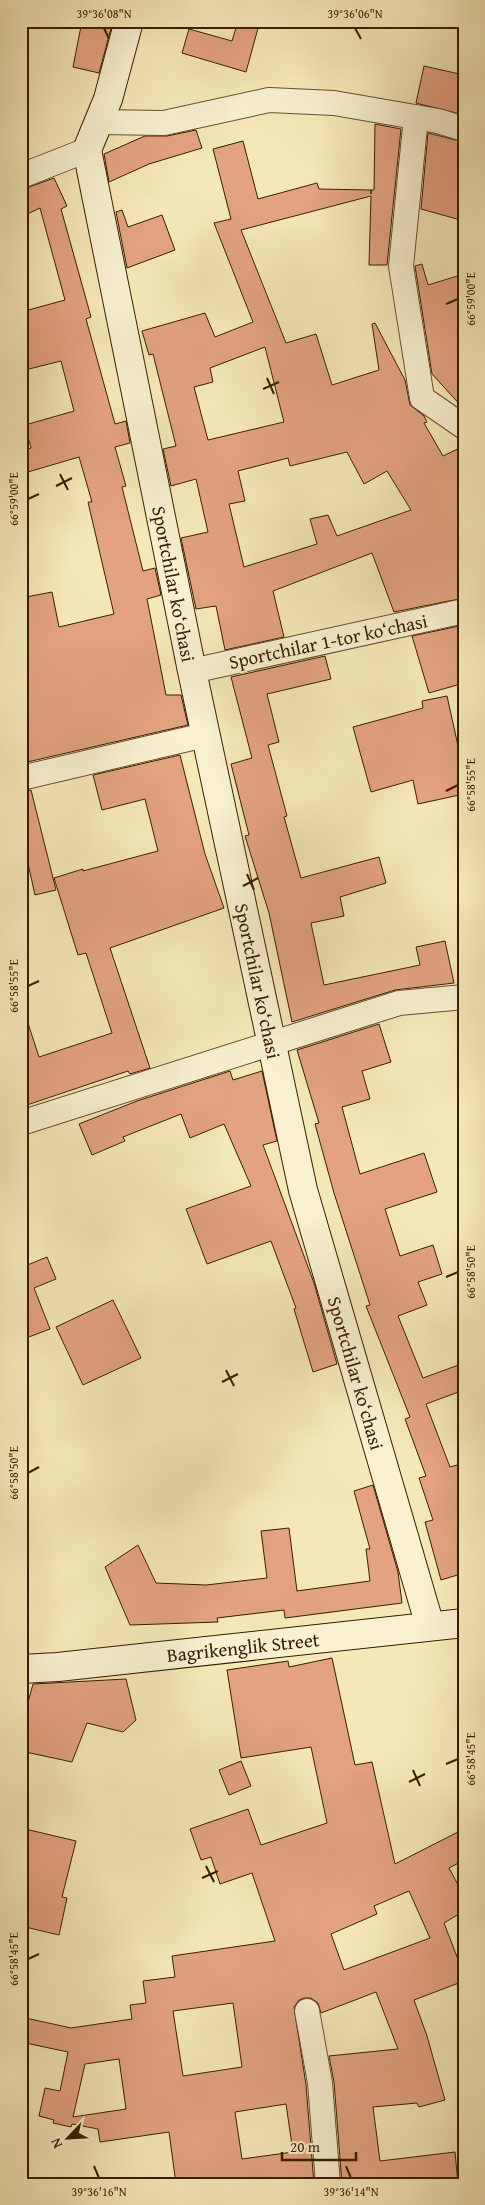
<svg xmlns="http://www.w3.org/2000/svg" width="485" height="2205" font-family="'Gentium Book Plus',serif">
<rect width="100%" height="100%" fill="#f5e8b8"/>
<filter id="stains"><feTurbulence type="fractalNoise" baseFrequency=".004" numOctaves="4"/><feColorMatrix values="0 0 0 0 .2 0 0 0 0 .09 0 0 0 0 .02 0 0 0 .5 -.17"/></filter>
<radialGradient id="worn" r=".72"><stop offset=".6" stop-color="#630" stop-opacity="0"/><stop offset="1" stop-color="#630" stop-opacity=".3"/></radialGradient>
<!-- building -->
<path fill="#e3a280" stroke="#381d01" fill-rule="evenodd" d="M82,21H113L99,73L73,67Z
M238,21H260L246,72L182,53L189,29L232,41Z
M424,66L464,75V115L416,103Z
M375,124L401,129L387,265H369L371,196L241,230L286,343L316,334L332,385L379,370L372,324L375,323L405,380L410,405L424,416L427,422L424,423L443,456L464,446V598L394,612L372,553L273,591L284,637L225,650L216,606L196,609L181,538L208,532L196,479L171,486L163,449L176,446L153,354L149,355L142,331L205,313L215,337L253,322L214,223L231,219L213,149L243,141L258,199L317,183L319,189L371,190V194V190H374ZM265,347L284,422L208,440L194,387L213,382L210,368ZM347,452L364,484L387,471L411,510L337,536L328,515L310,519L317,544L244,567L229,504L245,501L238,471L288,458L290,466Z
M196,130L202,148L149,164L109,182L104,154L145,136H167Z
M428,133L464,142V221L421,209Z
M54,178L67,206L61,209L91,317L86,319L115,424L126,421L130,443L115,447L126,486L122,487L143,571L155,568L161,595L147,599L166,695H181L188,725L23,763L21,598L52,592L59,627L114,614L88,502H92L79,457L21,474V451L31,448L25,425L74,411L61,361L21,371V312L65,300L40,208L21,217V190Z
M122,210L128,227L162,215L175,250L127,268L116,212Z
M422,264L428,285L464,274V409L432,374L415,266Z
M464,625V683L429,693L412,636Z
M325,656L331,679L267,694L279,742L268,745L287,816L284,817L301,878L379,857L386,883L340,897L344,916L311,923L324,985L420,965L416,947L445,941L454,983L395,990L292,1022L269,913L245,836L249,835L231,764L252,758L231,677Z
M447,696L464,773V794L418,804L413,780L371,792L353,727L423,708L422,701Z
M180,755L205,854L224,908L110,948L150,1068L130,1074L128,1071L21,1107V1015L25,1014L39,1057L112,1033L86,953L78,955L54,878L83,869V871L158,851L145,799L102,810L93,775Z
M31,790L56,890L35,895L25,850L21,851V791Z
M379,1024L391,1062L362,1071L370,1099L342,1107L360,1174L424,1153L437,1192L385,1209L400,1256L433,1245L442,1274L418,1282L427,1305L398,1316L423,1378L464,1363V1390L426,1404L450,1467L464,1463V1573L441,1580L425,1522L433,1520L419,1478L426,1476L405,1419L410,1417L366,1306L370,1305L334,1193L315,1124L319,1123L297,1050Z
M230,1071L233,1080L262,1071L277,1141L263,1145L314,1283L337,1364L313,1372L294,1309L296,1308L271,1241L207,1264L186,1209L251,1186L224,1124L190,1138L181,1114L123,1137L125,1141L92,1155L79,1124L137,1101Z
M47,1257L56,1279L34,1288L50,1329L21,1340V1258L25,1266Z
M113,1300L141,1358L83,1385L56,1327Z
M373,1485L398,1572L402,1603L285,1618L284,1610L217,1618L218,1622L130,1625L105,1567L138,1545L156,1583L206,1585L267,1578L261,1531L289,1528L297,1591L370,1581L366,1549H370L354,1491Z
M332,1658L355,1765L372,1762L395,1864L464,1829V1860L449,1868L464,1896V1911L444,1923L464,1975V1981L414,2000L427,2036L445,2100L419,2107L417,2103L373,2107L380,2161L455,2152L458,2184H342L334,2082L329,2056L398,2049L376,1992L321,2013L318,2003L311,1998H304L299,2000L294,2007L306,2085L314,2184H176L169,2132L100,2142L98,2129L72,2124L71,2127L53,2123L54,2120L39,2116L45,2088L60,2091L68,2052L21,2042V2017L71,2028L132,2019L130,2005L146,2003L143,1981L175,1977L172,1956L275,1941L252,1873L220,1884L211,1857L201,1860L190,1829L248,1809L261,1845L327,1823L311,1747L241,1758L227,1670L288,1661L289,1667ZM409,1891L430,1938L344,1970L331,1934L377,1914L374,1906ZM233,2003L242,2067L183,2076L173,2011ZM119,2059L126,2109L73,2117L85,2064ZM286,2104L293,2152L242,2159L235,2112Z
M126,1679L136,1720L123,1732L87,1723L72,1762L21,1751V1728L33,1684Z
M241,1761L251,1786L229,1795L219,1770Z
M21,1828L76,1841L62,1897L67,1898L59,1935L21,1926Z"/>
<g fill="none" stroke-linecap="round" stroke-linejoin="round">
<!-- street casing -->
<g stroke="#67502f" stroke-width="26">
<path id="street" d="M416,117L401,266L422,398L464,427
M100,122L164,123L269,100L334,103L438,121L464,129
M21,176L87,150
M192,671L464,611
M21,778L205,735
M21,1123L399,1003L464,997
M307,2011L320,2083L328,2184"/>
</g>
<!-- secondary casing -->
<g stroke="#381d01" stroke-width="30">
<path id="secondary" d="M129,21L108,99L87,150L192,671L303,1190L430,1626
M21,1669L58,1667L464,1623"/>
</g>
<!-- street -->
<use href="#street" stroke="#f8f0d1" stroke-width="24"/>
<!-- secondary -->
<use href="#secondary" stroke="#f8f0d1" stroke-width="28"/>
</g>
<!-- ticks -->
<path fill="none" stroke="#381d01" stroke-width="2" d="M104,28L109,39M355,28L361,39M446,304L458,299M267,378L274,394M263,389L279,382M60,474L68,490M56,486L72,478M28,499L39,494M446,791L458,785M247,874L254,890M243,886L258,878M28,986L39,981M446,1277L458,1272M226,1370L234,1386M222,1382L238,1374M28,1473L39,1467M446,1764L458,1759M413,1770L420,1786M409,1782L425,1774M206,1866L214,1882M202,1878L218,1871M28,1959L39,1954M94,2166L99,2178M346,2166L351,2178"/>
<g text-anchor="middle" stroke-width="4" stroke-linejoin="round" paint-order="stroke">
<!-- street labels -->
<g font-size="19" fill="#381d01" stroke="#f8f0d1">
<text transform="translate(174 584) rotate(79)" y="7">Sportchilar ko‘chasi</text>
<text transform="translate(328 641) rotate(-12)" y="7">Sportchilar 1-tor ko‘chasi</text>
<text transform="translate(258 981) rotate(78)" y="7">Sportchilar ko‘chasi</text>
<text transform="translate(356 1373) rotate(74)" y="7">Sportchilar ko‘chasi</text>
<text transform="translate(243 1647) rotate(-6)" y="7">Bagrikenglik Street</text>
</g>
</g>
<!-- margin -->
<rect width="485" height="2205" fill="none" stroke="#f5e8b8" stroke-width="55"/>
<!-- north arrow -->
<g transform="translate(68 2138) rotate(245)" stroke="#f8f0d1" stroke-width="4" paint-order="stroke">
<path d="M0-4L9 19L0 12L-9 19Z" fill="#381d01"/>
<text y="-8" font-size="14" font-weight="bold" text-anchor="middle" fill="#381d01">N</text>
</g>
<!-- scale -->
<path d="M282 2152v8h74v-8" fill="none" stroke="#381d01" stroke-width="2.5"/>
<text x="290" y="2152" font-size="15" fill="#381d01" stroke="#f8f0d1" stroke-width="4" paint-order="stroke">20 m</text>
<rect x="28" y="28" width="430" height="2150" fill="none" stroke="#381d01" stroke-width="2"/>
<g font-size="12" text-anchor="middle" fill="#381d01">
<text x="104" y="18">39°36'08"N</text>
<text x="355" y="18">39°36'06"N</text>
<text transform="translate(471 299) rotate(-90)" y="4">66°59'00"E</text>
<text transform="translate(14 499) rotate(-90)" y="4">66°59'00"E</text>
<text transform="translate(471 785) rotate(-90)" y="4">66°58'55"E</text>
<text transform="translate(14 986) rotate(-90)" y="4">66°58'55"E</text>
<text transform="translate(471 1272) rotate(-90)" y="4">66°58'50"E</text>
<text transform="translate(14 1473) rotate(-90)" y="4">66°58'50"E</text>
<text transform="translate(471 1759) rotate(-90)" y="4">66°58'45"E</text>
<text transform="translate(14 1959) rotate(-90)" y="4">66°58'45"E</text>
<text x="99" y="2196">39°36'16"N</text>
<text x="351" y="2196">39°36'14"N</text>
</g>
<rect width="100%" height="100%" filter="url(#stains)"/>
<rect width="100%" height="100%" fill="url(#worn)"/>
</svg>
